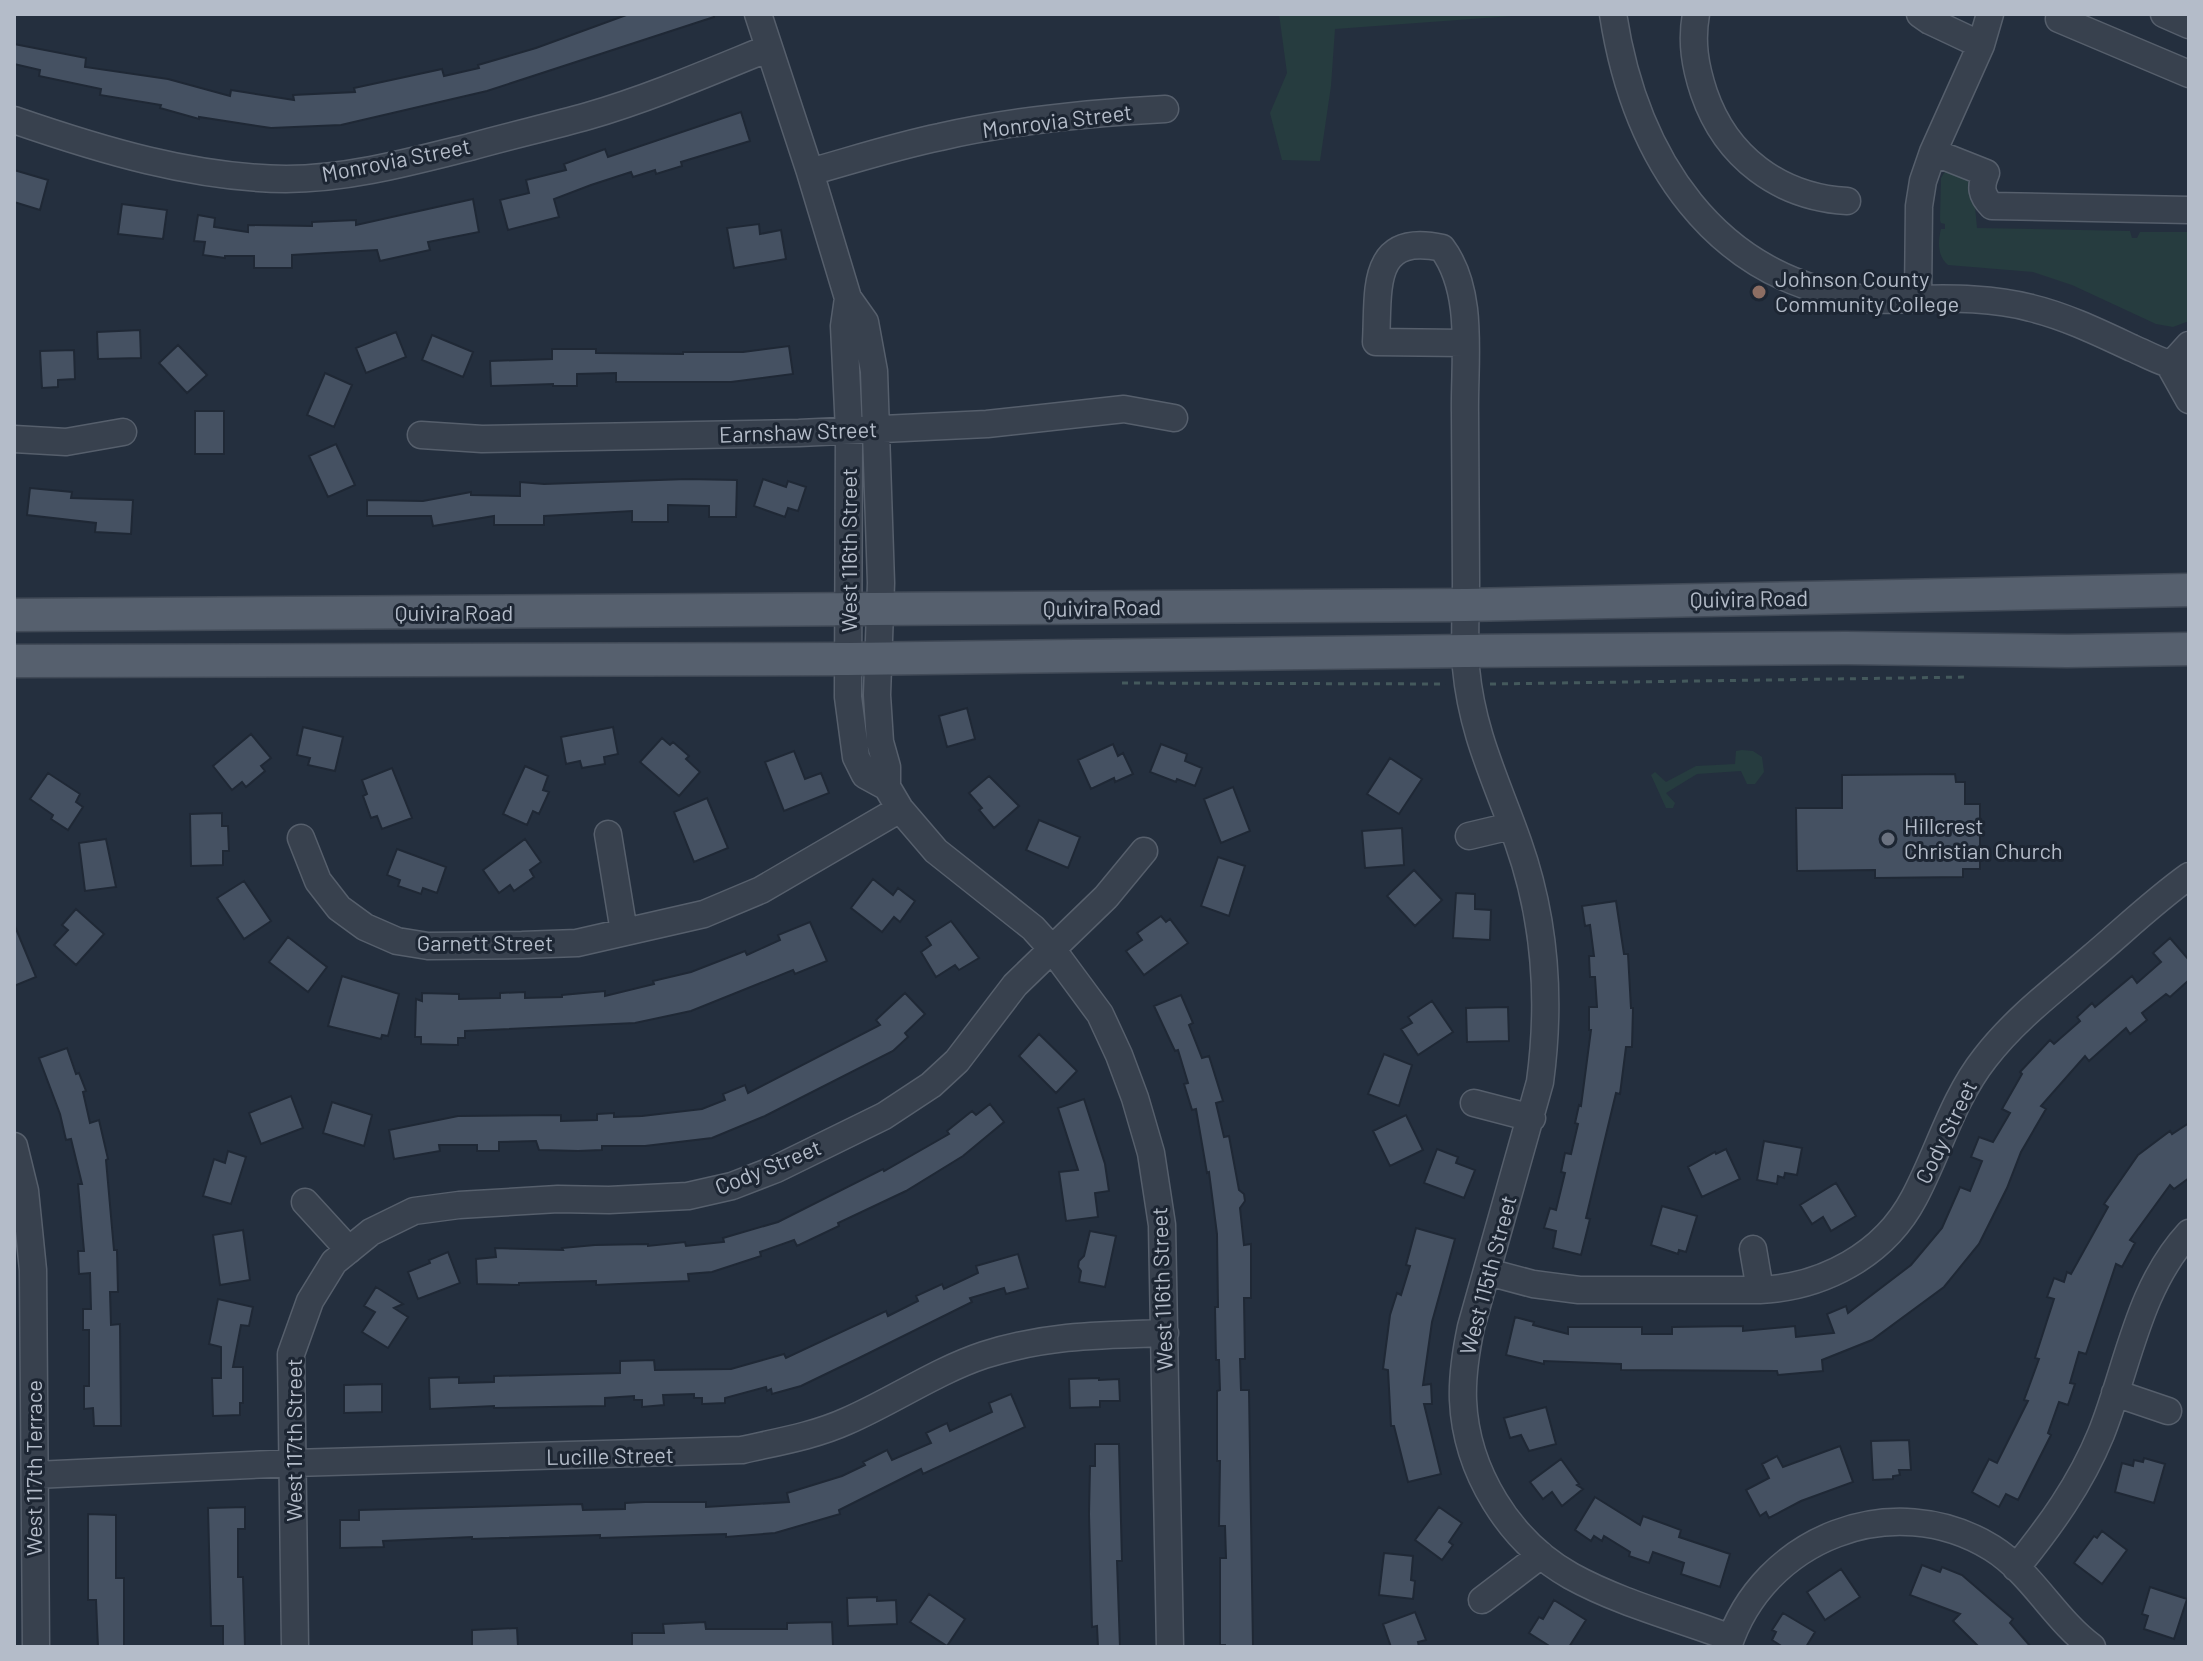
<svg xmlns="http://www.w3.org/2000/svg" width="2203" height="1661" font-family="Barlow,sans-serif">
<rect width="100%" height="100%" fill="#242f3e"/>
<!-- green -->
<path fill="#263c3f" d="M1279,14H1541L1335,29L1331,86L1320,161L1282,160L1270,113L1287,73Z
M1946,170L1972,174L1977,228L2130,231L2132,238H2137L2140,232H2189V321L2173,327L2156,324L2072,285L2033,272L1948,265C1937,256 1938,241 1941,229H1945V224L1941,223L1940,220L1941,178Z
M1742,750L1753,751L1762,757L1764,772L1755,784H1747L1741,771L1697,774L1666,793L1675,803L1673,808H1666L1651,775L1655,772L1666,782L1696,766L1735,764L1736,751Z"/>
<!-- building -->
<path fill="#455162" stroke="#1f2835" stroke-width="2" d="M629,14H714V17L487,91L341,125L271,128L199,117V119L160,108L161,105L100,95L101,89L39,76L40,70L14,64V44L86,58L85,67L168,79L230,96L231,90L294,100L293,95L355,92L354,88L442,69L444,76L479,68L478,65L536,48Z
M741,112L750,141L681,162L682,166L656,174L655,170L633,177L631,172L591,185L554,199L559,217L508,230L500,200L529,193L526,180L566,170L564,164L605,149L608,157Z
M14,170L48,180L40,210L14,202Z
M473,199L479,232L428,242L430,250L380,261L377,250L292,255V268H254V256H225V258L203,255L205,242L194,241L198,215L215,218L214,227L248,232V225L312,226V222L356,220V225Z
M122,204L167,210L163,239L118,234Z
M759,224L760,234L781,230L786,259L734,268L727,228Z
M140,330L141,358L98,359L97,332Z
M396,332L406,357L366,373L356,348Z
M432,335L473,352L463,377L422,360Z
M178,345L207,375L187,393L159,363Z
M789,346L793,374L731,382H616V373L577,374V386H553V384L491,386L490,361L552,359V349H596V353L683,354V352H743Z
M74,350L75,379L58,380V387L42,388L40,351Z
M325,373L352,385L334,427L307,415Z
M195,411H224V454H195Z
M336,444L355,485L328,497L309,456Z
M687,479L737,480L736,517H709V506L668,505V522H632V511L544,516V525H494V516L433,526L431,516H367V500L423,501L471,492V495L520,496V482L544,484Z
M763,479L786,487L788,481L806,487L798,511L788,508L785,517L754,506Z
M30,488L72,492L71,498L133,500L131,534L95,532L96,523L27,515Z
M967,708L975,739L947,747L939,716Z
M303,727L343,737L335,771L308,765L310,758L297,755Z
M613,727L618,754L604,757L605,764L582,768L580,761L566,764L561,737Z
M251,734L271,758L261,766L265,771L246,787L242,782L232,790L213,766Z
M662,738L670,745L673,742L689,756L686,759L700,772L679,796L640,762Z
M1113,744L1118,756L1123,753L1133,774L1115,782L1114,778L1091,789L1078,760Z
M1161,744L1187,754L1185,761L1202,768L1195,786L1177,779L1176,782L1150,772Z
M794,751L805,779L821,773L829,793L784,811L765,762Z
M1390,758L1422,779L1399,814L1367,794Z
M525,766L548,776L543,790L549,792L539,814L533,811L527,825L503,814Z
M392,768L412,818L382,829L377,816L371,818L363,796L367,794L362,780Z
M48,773L80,794L76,802L83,807L68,830L51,819L53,815L30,799Z
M1955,774L1956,782H1965V804H1980V869H1963V877L1875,878V870L1797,871L1796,808H1842V775Z
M989,776L1019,806L994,828L979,810L982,808L969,793Z
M1233,787L1250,831L1221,843L1204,799Z
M707,798L728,848L694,862L674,812Z
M222,813V826H228L229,851H223V865L191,866L190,814Z
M1039,820L1080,837L1068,868L1026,850Z
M1402,828L1404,865L1365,868L1362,831Z
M106,839L116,887L85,891L79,843Z
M525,839L541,862L530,870L534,877L514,891L510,885L499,893L483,870Z
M397,849L446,867L437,893L423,888L421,894L398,886L400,880L387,875Z
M1218,857L1245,866L1229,916L1201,906Z
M1414,870L1442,900L1415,926L1387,896Z
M873,879L893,895L898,888L915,901L900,922L894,917L882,932L851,908Z
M244,881L271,921L244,939L217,898Z
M1456,893L1475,894V909L1491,910L1490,940L1453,938Z
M1616,901L1624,954H1628L1631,1008H1633L1632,1047H1626L1620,1094L1616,1093L1586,1218L1590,1219L1581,1255L1553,1248L1556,1231L1544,1228L1550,1208L1556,1210L1565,1173L1561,1172L1565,1153L1571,1154L1578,1124L1575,1123L1579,1105L1581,1106L1591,1030H1589V1007H1597L1595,977H1590L1589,956H1594L1590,925L1585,926L1582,906Z
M76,909L104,934L76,965L54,945L68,930L62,925Z
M1161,916L1166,922L1170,919L1188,943L1144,975L1126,951L1142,940L1137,933Z
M951,921L979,958L959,970L955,965L936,977L921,952L931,945L926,937Z
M810,922L827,961L795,974L793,970L691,1011L635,1023L465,1031V1038H458V1045L421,1044V1037H415L416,999L422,1001V993L459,994V999L500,998V993L525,992V998L562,997V995L605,991V996L654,984L653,981L691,972L745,951L747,955L780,940L778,935Z
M14,924L36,977L14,986Z
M288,937L327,967L308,992L269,962Z
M2170,938L2189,960V980L2170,997L2166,994L2142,1013L2147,1020L2130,1034L2126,1028L2089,1061L2085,1056L2041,1106L2046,1109L2021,1152L2007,1188L1979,1244L1944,1287L1872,1340L1822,1360L1823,1371L1778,1375L1777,1371L1621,1370V1364L1544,1361V1364L1506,1355L1515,1317L1534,1322L1533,1325L1568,1334V1327H1642V1334H1672V1327L1743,1326V1331L1795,1326L1796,1337L1834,1333L1827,1314L1846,1306L1848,1313L1911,1265L1942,1228L1960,1187L1970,1191L1982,1161L1971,1157L1979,1137L1993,1142L2010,1113L2002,1109L2022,1074L2020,1072L2050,1040L2054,1044L2080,1021L2077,1017L2092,1003L2095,1007L2132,976L2137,983L2161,962L2153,953Z
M342,976L399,994L388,1036L382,1035L381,1039L328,1026Z
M905,993L925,1014L905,1033L908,1037L893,1051L765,1116L712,1138L645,1146H602V1150L578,1151L539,1150L536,1141L499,1142V1151H477V1145H439L440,1151L394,1159L389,1130L458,1116L561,1115V1121L597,1120V1114L614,1113V1117L642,1116L702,1109L725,1100L723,1094L745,1085L748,1093L880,1025L876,1020Z
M1181,995L1193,1023L1189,1025L1202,1058L1209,1056L1223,1101L1216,1103L1224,1137L1229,1136L1239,1190L1244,1194L1245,1201L1240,1208L1244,1245L1251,1244V1298H1244L1245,1359H1240L1241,1390H1249L1253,1647H1225V1645H1220V1558H1226L1225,1526H1219L1220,1461H1217V1391L1220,1390L1219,1360H1216L1215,1307H1218L1217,1234L1209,1172L1207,1173L1196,1109L1192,1110L1184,1084L1188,1083L1178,1050L1175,1051L1154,1006Z
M1432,1001L1453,1032L1418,1055L1401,1029L1412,1023L1408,1017Z
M1508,1007L1509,1041L1467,1042L1466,1008Z
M1039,1034L1077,1071L1056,1093L1019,1056Z
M67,1048L76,1074L79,1073L86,1091L83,1092L90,1123L99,1120L108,1159L106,1160L114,1250H117L118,1292H110L111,1325L120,1324L121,1426H94L93,1408L84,1409V1386H89V1330H83V1309H91L90,1273L79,1274L78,1251H84L78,1184H82L71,1139L66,1140L60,1114L39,1058Z
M1384,1054L1412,1065L1399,1106L1368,1094Z
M291,1096L303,1128L261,1144L249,1113Z
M1084,1099L1105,1164L1109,1191L1095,1193L1098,1217L1066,1221L1059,1172L1078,1170L1058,1108Z
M332,1102L372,1115L364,1146L323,1133Z
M990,1104L1004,1122L963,1156L906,1191L838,1223L839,1226L797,1246L794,1240L760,1252L761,1256L712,1272L688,1274L689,1281L596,1285V1281L519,1283V1285L477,1284L476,1259L496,1257L495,1248L563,1250L562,1248L595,1245L648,1244V1246L685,1242L686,1246L724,1242L723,1238L778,1222L883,1169L884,1171L949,1134L947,1131L972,1111L976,1115Z
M1406,1115L1423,1150L1390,1166L1373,1131Z
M2189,1123V1178L2174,1189L2170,1185L2130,1240L2135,1243L2122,1267L2116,1264L2086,1354L2079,1352L2070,1383L2075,1384L2068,1405L2059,1402L2048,1433L2051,1435L2018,1500L2006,1494L1999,1507L1972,1492L1989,1459L1997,1463L2028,1401L2024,1400L2039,1359L2035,1358L2054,1299L2047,1297L2054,1278L2064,1282L2067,1272L2071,1274L2108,1207L2104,1204L2138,1155L2170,1131L2172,1134Z
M1764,1141L1802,1148L1797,1175L1785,1173L1784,1178L1778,1176L1777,1184L1757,1180Z
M1437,1149L1458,1157L1456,1163L1475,1170L1464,1198L1424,1183Z
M1726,1149L1740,1179L1702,1197L1688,1167L1715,1152L1716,1154Z
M228,1151L246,1157L231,1204L203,1196L214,1159L225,1163Z
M1836,1183L1856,1216L1831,1231L1823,1217L1812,1224L1800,1205Z
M1662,1206L1697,1216L1686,1252L1679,1250L1678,1254L1651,1245Z
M1416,1228L1455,1239L1432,1322L1423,1385L1431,1384L1432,1404H1424L1441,1474L1408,1482L1394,1426H1391L1388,1370L1383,1369L1390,1315L1397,1293L1401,1295L1410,1266L1406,1265Z
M243,1230L250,1280L220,1285L213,1235Z
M1090,1231L1116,1236L1105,1287L1079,1282L1081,1271L1078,1267L1079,1261L1084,1256Z
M448,1252L460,1283L418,1299L408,1272L430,1263L429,1260Z
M1018,1254L1028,1288L1006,1294L1004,1288L970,1298L972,1302L859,1358L801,1386L772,1394L771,1389L767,1391L766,1387L725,1398V1403L702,1404V1398H694V1394L663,1395L664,1405L642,1407V1400H634V1396L605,1398V1406L494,1408V1406L430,1409L429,1378L459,1377V1383L494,1382V1376L620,1373V1361L654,1360L655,1370L731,1369L784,1354L786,1358L886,1311L888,1316L918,1301L916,1296L942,1284L944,1289L978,1273L976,1266Z
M376,1287L403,1304L394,1308L408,1317L388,1348L362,1332L375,1312L364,1306Z
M218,1299L253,1307L249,1326L241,1325L233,1367H243V1403H240V1415L213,1416L212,1378H221V1347L209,1344Z
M1099,1378V1380L1119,1379L1120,1401H1100V1407L1070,1408L1069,1379Z
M382,1384V1412L344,1413V1385Z
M1011,1394L1025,1427L923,1474L921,1469L839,1510L840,1514L775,1533L726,1537V1534L600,1538V1535L472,1539V1537L383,1541L384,1547L340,1548V1520H359V1510L582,1504L583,1510L625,1509V1503L645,1502H706V1507L789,1502L787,1493L842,1476L865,1465L863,1462L887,1450L892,1460L931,1443L926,1433L947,1423L950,1431L992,1412L989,1403Z
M1546,1407L1556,1444L1529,1451L1521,1435L1510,1438L1504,1418Z
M1909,1440L1911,1470H1899L1900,1475L1893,1476V1479L1873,1480L1871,1441Z
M1095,1444H1119L1122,1561H1117L1120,1647H1098L1097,1626L1092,1627L1089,1514L1090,1466H1095Z
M1840,1446L1853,1482L1801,1501L1769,1518L1766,1512L1760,1516L1746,1490L1769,1478L1762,1464L1777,1456L1783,1467Z
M2144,1458L2165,1464L2154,1503L2115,1492L2122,1463L2133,1466L2134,1460L2143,1462Z
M1561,1459L1579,1484L1577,1485L1583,1489L1562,1506L1552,1492L1543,1499L1530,1482Z
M1595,1497L1640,1525L1643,1516L1681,1530L1679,1537L1730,1554L1720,1587L1681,1574L1684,1563L1653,1552L1649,1563L1629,1556L1630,1552L1604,1536L1602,1541L1594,1536L1591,1541L1575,1530Z
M245,1507V1529H238V1577H243L245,1647H223V1626H211L208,1508Z
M1439,1507L1462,1523L1449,1542L1453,1545L1442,1560L1415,1540Z
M88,1514L116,1515V1578H124V1647H98L96,1600H88Z
M2102,1531L2127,1550L2102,1584L2074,1563L2094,1536L2097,1538Z
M1384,1553L1413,1556L1411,1580L1415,1581L1413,1599L1379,1595Z
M1922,1565L1940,1572L1942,1567L1962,1575L2013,1619L2010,1623L2031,1647H1979L1953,1621L1960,1614L1910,1595Z
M1841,1569L1860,1597L1825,1620L1807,1592Z
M2150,1587L2187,1599L2174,1639L2144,1629L2148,1616L2142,1614Z
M929,1594L965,1619L947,1646L910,1622Z
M877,1597V1601L896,1600L897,1624L848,1626L847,1598Z
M1554,1600L1586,1620L1569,1647H1551L1529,1633L1539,1617L1543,1619Z
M1415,1612L1426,1640L1418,1642L1419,1647H1391L1383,1624Z
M1783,1613L1815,1632L1806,1647H1783L1772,1640L1776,1632L1772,1630Z
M705,1622L706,1629H787V1623L832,1622L833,1647H632V1633H664L663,1624Z
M517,1628L518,1647H472V1630Z"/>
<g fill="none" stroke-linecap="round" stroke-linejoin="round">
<!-- minor casing -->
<g stroke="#565f6c" stroke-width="29">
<path id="minor" d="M758,14L810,172L848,298L865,322L874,371L881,583L877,695L880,742L887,767V787
M1613,14C1635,156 1713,282 1867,299C1883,301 1900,299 1916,299C1953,298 1994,298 2031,308C2065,316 2100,333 2132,348C2153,357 2166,366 2189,367
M1696,14C1691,42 1695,66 1704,93C1726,157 1779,197 1847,201
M1920,14L1930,21L1981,45
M2164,14L2189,25
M2059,19L2189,74
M14,120C101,150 193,178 286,179C348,179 410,162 470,147C509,136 549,127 588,116C650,98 710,72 769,48
M1933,152L1986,173C1980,187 1981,195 1992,206L2189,210
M810,172C853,160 896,146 940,137C1014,120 1089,113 1165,109
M848,298L844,326L849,431L848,697L856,757L865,775L887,787L900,809L936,851L1033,928L1052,949L1100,1014L1119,1055L1135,1098L1151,1153L1162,1225L1170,1647
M1918,299L1919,206L1923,181L1933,152L1981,45L1990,14
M1464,343L1376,342C1379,291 1369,232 1442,248C1475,292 1464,360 1465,413C1465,470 1466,526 1466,583C1466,611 1464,640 1466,668C1472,734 1497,782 1518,842C1546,921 1551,1000 1540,1082L1471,1327C1466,1351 1462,1375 1463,1400C1466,1471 1509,1541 1571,1576C1620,1603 1678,1618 1731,1638
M2170,366L2189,400
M2170,366L2189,345
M421,435L482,439L799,433L987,424L1124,409L1174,418
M14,439L66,442L123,432
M608,834L624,932
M1469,836L1511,826
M301,838L318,881L339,908L365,927L397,941L428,946L522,945L577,943L704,914L761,890L900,809
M1474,1103L1532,1118
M14,1146L25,1191L33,1270L36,1647
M305,1202L349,1250
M1753,1249L1760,1290
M1488,1272L1533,1284L1579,1290H1760C1823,1287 1884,1255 1914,1198C1939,1151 1952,1100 1985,1058C2015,1019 2054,990 2091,958C2123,931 2154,901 2189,876
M2115,1393L2168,1411
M35,1475L293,1463L742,1450C777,1442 814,1436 847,1421C893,1401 936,1371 984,1355C1047,1335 1100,1335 1165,1333
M2016,1568C2050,1526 2080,1485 2101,1434C2128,1367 2138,1288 2189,1233
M1482,1600L1541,1555
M295,1647L291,1354L310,1301L334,1262L371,1232L414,1211L459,1205L558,1199L609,1200L688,1196L732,1186L776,1169L884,1116L931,1085L957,1061L1015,985L1106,897L1144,851
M1728,1647C1763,1538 1893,1487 1992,1548C2032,1573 2054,1619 2092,1647"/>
</g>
<!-- major casing -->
<g stroke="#414a57" stroke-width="35">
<path id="major" d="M14,615L1466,605L2189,590
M14,661L849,659L1466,651L1846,648L2067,651L2189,649"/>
</g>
<!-- path -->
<path stroke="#44595c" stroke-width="3" stroke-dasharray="6 6" stroke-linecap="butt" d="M1122,683L1446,684
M1490,684L1970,677"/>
<!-- minor -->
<use href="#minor" stroke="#38414e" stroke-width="26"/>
<!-- major -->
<use href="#major" stroke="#56606e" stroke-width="32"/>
</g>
<!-- markers -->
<circle fill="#8d6e63" stroke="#1d2633" stroke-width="3" cx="1759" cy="292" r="8"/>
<circle fill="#6b7280" stroke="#1d2633" stroke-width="3" cx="1888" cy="839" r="8"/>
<g text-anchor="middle" stroke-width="6" stroke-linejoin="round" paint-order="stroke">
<!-- street labels -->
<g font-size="22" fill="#b4bcc9" stroke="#1d2633">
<text transform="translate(1057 121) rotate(-7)" y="8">Monrovia Street</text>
<text transform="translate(396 160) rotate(-11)" y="8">Monrovia Street</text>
<text transform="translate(798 432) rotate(-2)" y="8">Earnshaw Street</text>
<text transform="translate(849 550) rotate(-90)" y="8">West 116th Street</text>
<text transform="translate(1749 599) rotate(-1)" y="8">Quivira Road</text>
<text transform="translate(1102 608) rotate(-1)" y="8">Quivira Road</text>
<text x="454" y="621">Quivira Road</text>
<text x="485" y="951">Garnett Street</text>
<text transform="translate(1946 1132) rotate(-64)" y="8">Cody Street</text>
<text transform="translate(768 1167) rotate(-22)" y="8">Cody Street</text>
<text transform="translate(1488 1275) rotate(-75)" y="8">West 115th Street</text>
<text transform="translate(1162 1289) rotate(-92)" y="8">West 116th Street</text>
<text transform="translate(294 1440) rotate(-90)" y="8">West 117th Street</text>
<text transform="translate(610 1456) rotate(-1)" y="8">Lucille Street</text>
<text transform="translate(34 1468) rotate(-90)" y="8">West 117th Terrace</text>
</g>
<!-- poi labels -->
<g font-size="22" fill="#b4bcc9" stroke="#1d2633" text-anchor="start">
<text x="1775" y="287">Johnson County<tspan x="1775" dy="25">Community College</tspan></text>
<text x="1904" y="834">Hillcrest<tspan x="1904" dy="25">Christian Church</tspan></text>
</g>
</g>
<!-- border -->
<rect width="2203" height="1661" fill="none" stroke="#b4bcc9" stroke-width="32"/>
</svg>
